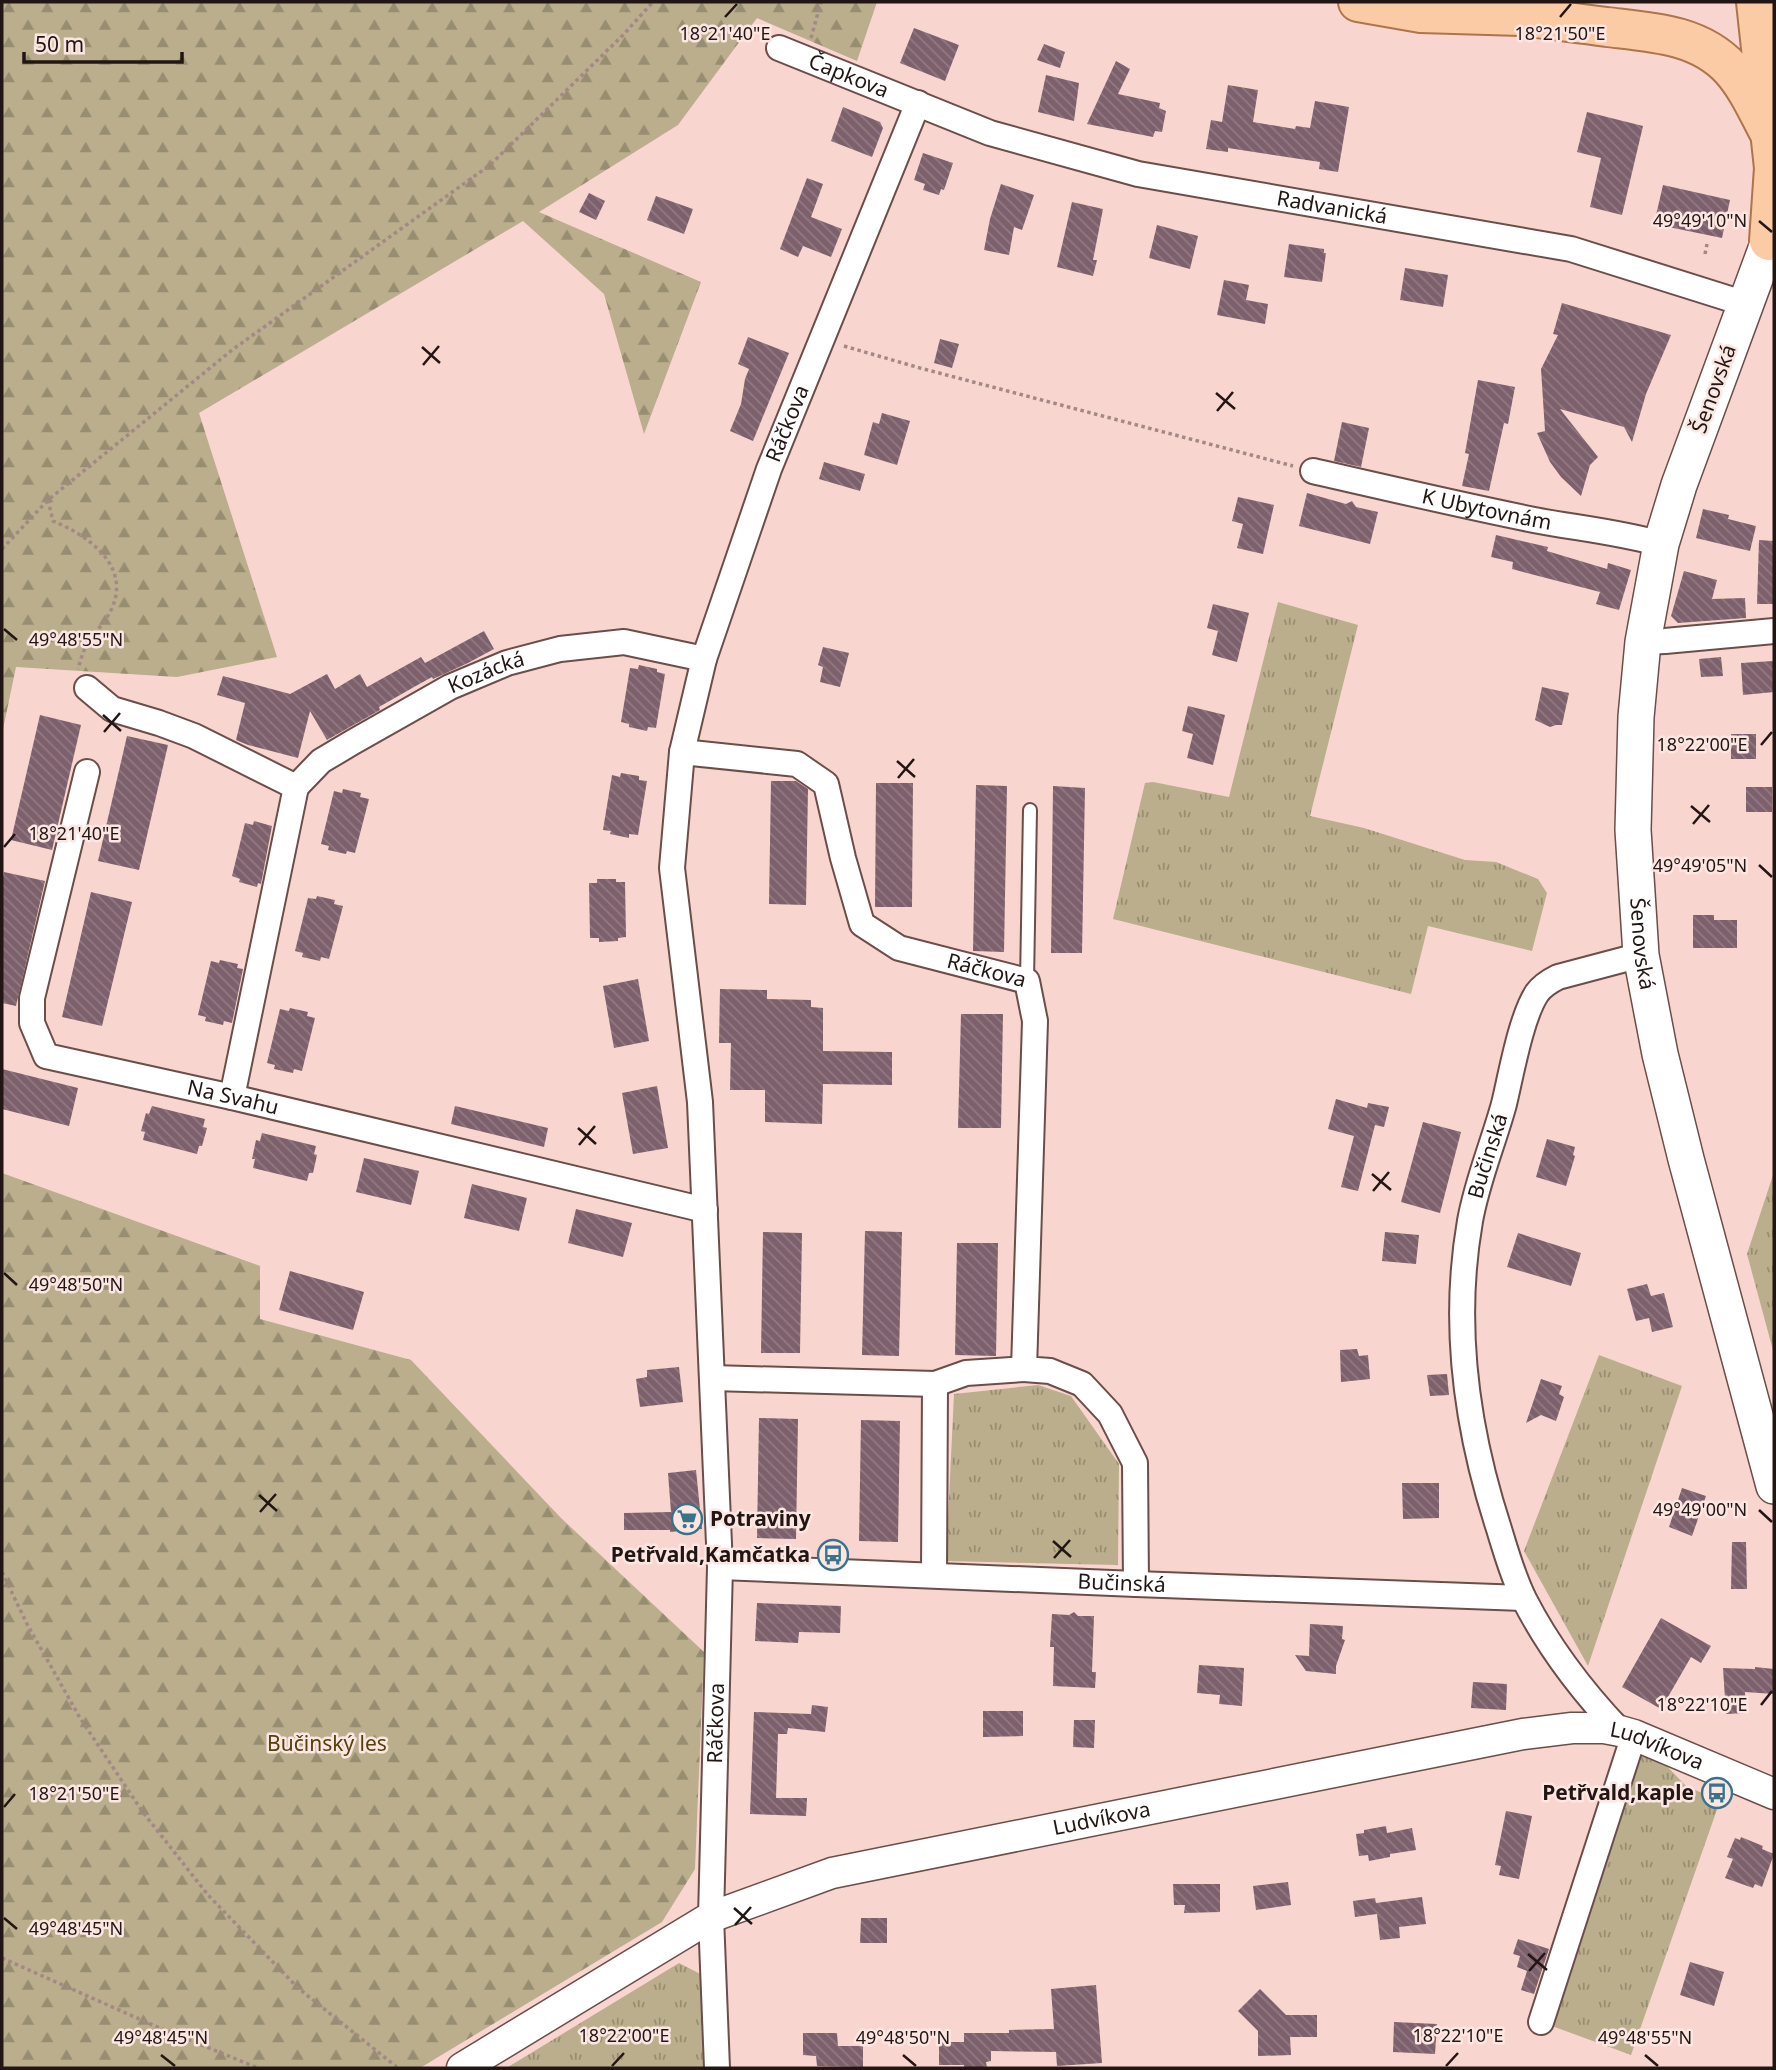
<svg xmlns="http://www.w3.org/2000/svg" width="1776" height="2070" font-family="'Noto Sans',sans-serif">
<defs>
<pattern id="grass-tufts" width="24" height="20" patternUnits="userSpaceOnUse" patternTransform="scale(1.75)"><rect width="24" height="20" fill="#baae8c"/><path d="M3 7l-1-3M5 7V3M7 7l1-3M15 17l-1-3M17 17v-4M19 17l1-3" fill="none" stroke="#978d71"/></pattern>
<pattern id="forest-firs" width="22" height="20" patternUnits="userSpaceOnUse" patternTransform="scale(1.75)"><rect width="22" height="20" fill="#baae8c"/><path d="M5 1l3.5 6h-7zM16 11l3.5 6h-7z" fill="#978d71"/></pattern>
<pattern id="building-back-hatch" width="6" height="6" patternUnits="userSpaceOnUse" patternTransform="scale(1.75)"><rect width="6" height="6" fill="#7d606b"/><path d="M-1 5l2 2M0 0l6 6M5-1l2 2" fill="none" stroke="#907b82"/></pattern>
</defs>
<rect width="100%" height="100%" fill="#f9d5d0"/>
<!-- grass -->
<path fill="url(#grass-tufts)" d="M1278,602L1358,625L1310,816L1364,828L1465,860L1496,862L1538,879L1547,893L1532,951L1428,926L1411,994L1113,919L1145,783L1153,782L1229,797Z
M1774,1172V1354L1747,1254Z
M1599,1355L1682,1386L1588,1666L1524,1551Z
M1038,1385L1071,1396L1119,1464L1118,1565L946,1561L954,1394Z
M1637,1750L1662,1761L1686,1786L1720,1801L1631,2055L1541,2022Z
M679,1963L710,1979V2068H515L508,2067Z"/>
<!-- forest -->
<path fill="url(#forest-firs)" d="M2,2H877L857,61L757,18L678,125L539,212L701,282L644,434L604,294L523,221L199,413L277,657L177,677L16,667L2,734Z
M2,1173L260,1266V1319L411,1360L561,1518L704,1652L695,1869L662,1922L420,2068H2Z"/>
<!-- building -->
<path fill="url(#building-back-hatch)" d="M914,28L959,45L945,81L900,63Z
M1044,44L1065,52L1060,68L1037,60Z
M1116,61L1130,69L1118,94L1160,103L1159,108L1166,111L1162,132L1155,131L1153,137L1087,124Z
M1046,75L1079,83L1074,121L1038,112Z
M1228,85L1258,90L1253,122L1295,129L1296,126L1310,128L1315,101L1349,107L1338,172L1319,169L1320,162L1228,148V152L1206,149L1211,120L1222,122Z
M843,107L880,122L883,128L872,157L831,141Z
M1587,112L1643,126L1622,215L1590,207L1601,158L1577,152Z
M923,153L953,163L944,190L941,189L939,195L923,190L925,184L914,180Z
M807,178L823,184L811,217L842,229L831,257L803,246L798,257L780,249Z
M1001,184L1034,195L1022,230L1014,227L1009,255L984,250L990,219Z
M1663,185L1730,200L1722,238L1654,224Z
M589,193L605,201L596,220L579,212Z
M656,196L693,209L684,234L647,220Z
M1072,202L1103,209L1093,260H1097L1093,276L1057,267Z
M1157,225L1198,236L1190,269L1149,258Z
M1289,244L1324,249V253H1326L1322,282L1284,277Z
M1405,268L1448,275L1443,307L1400,300Z
M1224,280L1249,285L1246,300L1268,304L1265,324L1217,315Z
M1562,303L1671,335L1646,394L1632,442L1624,427L1560,409L1598,457L1590,465L1581,496L1561,477L1550,462L1537,433L1545,431L1541,369L1558,335L1553,334Z
M748,337L789,353L753,441L730,431L741,404L745,379L749,369L738,364Z
M940,339L959,344L952,368L934,363Z
M1478,380L1515,387L1508,424L1504,423L1489,491L1462,486L1469,454L1465,453Z
M882,413L910,421L897,465L864,455L873,422L879,424Z
M1342,422L1369,428L1361,467L1334,461Z
M824,462L865,474L860,491L819,479Z
M1307,493L1346,504L1352,501L1356,507L1378,512L1370,544L1299,526Z
M1238,497L1274,505L1263,554L1237,548L1243,524L1232,521Z
M1703,509L1729,515L1728,519L1756,526L1750,551L1696,538Z
M1496,535L1548,547L1547,551L1607,569L1608,563L1631,570L1619,610L1596,604L1600,592L1512,569L1513,562L1491,557Z
M1759,540L1774,541L1773,604H1757Z
M1684,571L1717,580L1712,599L1745,598L1746,618L1678,623L1671,616Z
M1213,604L1249,613L1237,662L1212,655L1218,631L1207,628Z
M484,631L494,649L468,663L433,679L432,677L414,687L379,707L380,710L327,740L310,711L298,758L248,745L236,740L245,703L217,695L223,676L290,694L327,674L335,689L360,674L367,687L421,657L425,663Z
M823,647L849,653L840,687L820,682L823,667L818,665Z
M1721,657L1723,676L1701,677L1699,659Z
M1773,661L1774,692L1743,695L1741,663Z
M639,665L657,669V672L665,674L656,728L648,727L647,731L629,727V724L621,722L630,668L638,669Z
M1542,687L1569,693L1562,725H1556L1550,727L1535,720Z
M1188,706L1225,715L1213,765L1187,758L1193,734L1182,731Z
M40,715L81,725L52,850L11,840Z
M1731,734H1756V759H1731Z
M127,736L168,745L139,870L98,861Z
M621,773L639,776V780L647,781L638,835L629,834V838L610,834L611,831L603,830L612,775L620,777Z
M771,781H796L808,789L806,905L769,904Z
M876,783H913L912,907H875Z
M976,785L1007,786L1004,952L973,951Z
M1053,786L1085,788L1082,953H1051Z
M1746,787H1772V812H1746Z
M343,789L361,793L360,797L369,799L355,853L347,851L346,854L328,850L329,846L321,844L334,791L342,793Z
M254,821L272,826L261,884L258,883L257,887L239,882L240,879L232,876L245,823L253,825Z
M4,872L45,881L16,1006L2,1003V883Z
M597,879H616V882H625L626,937L618,938V941L599,942V938H590L589,883H597Z
M91,892L132,902L102,1026L62,1017Z
M317,896L335,900L334,904L343,906L329,959L321,957L320,961L302,957L303,953L295,951L308,898L316,899Z
M1693,915H1714V920H1737V948H1693Z
M220,960L238,964L237,968L243,969L232,1023L224,1021L223,1025L205,1021L206,1017L198,1015L211,961L219,963Z
M638,979L649,1041L614,1048L603,986Z
M720,989L767,990V999L811,1000V1007L823,1008V1051L892,1052V1085L823,1084L822,1124L765,1122V1090H730L731,1043H719Z
M290,1008L308,1012L307,1016L315,1018L302,1071L294,1069L293,1073L274,1069L275,1065L267,1063L280,1009L289,1011Z
M961,1014H1003L1001,1128H958Z
M2,1069L78,1088L69,1126L2,1109Z
M657,1086L668,1148L633,1154L622,1093Z
M1336,1099L1367,1108L1368,1103L1389,1107L1384,1127L1375,1125L1358,1191L1341,1187L1354,1136L1328,1129Z
M152,1106L205,1119L203,1127L207,1128L202,1146H199L197,1154L143,1140L145,1132L141,1131L146,1113L149,1114Z
M455,1106L548,1128L544,1147L451,1124Z
M1423,1122L1461,1132L1440,1213L1401,1202Z
M262,1133L316,1146L314,1154L317,1155L313,1173H309L307,1181L253,1168L255,1159H252L256,1140L260,1141Z
M1547,1139L1575,1147L1573,1155L1575,1156L1566,1186L1536,1177Z
M364,1158L419,1171L411,1205L356,1192Z
M472,1184L527,1198L519,1231L464,1218Z
M576,1209L632,1223L623,1257L568,1243Z
M865,1231L902,1232L899,1356L862,1355Z
M763,1232L802,1233L800,1353H761Z
M1385,1232L1419,1235L1416,1264L1382,1261Z
M1518,1233L1581,1253L1571,1286L1507,1267Z
M957,1243H998L996,1356L955,1355Z
M290,1271L364,1292L353,1330L279,1310Z
M1647,1284L1651,1296L1664,1293L1673,1327L1652,1332L1649,1318L1636,1321L1627,1289Z
M1357,1349L1359,1356L1368,1355L1370,1379L1341,1382L1340,1350Z
M679,1367L683,1402L640,1407L636,1379L647,1377V1370Z
M1447,1374L1449,1395L1430,1396L1427,1375Z
M1541,1379L1562,1386L1559,1394L1564,1397L1556,1421L1541,1415L1526,1423Z
M759,1418L798,1419L796,1539L757,1538Z
M861,1420L900,1421L898,1542L859,1541Z
M696,1470L702,1529L670,1532V1530H624V1513L671,1512L668,1473Z
M1402,1483H1439V1518L1403,1519Z
M1682,1488L1706,1496L1692,1536L1669,1527Z
M1732,1542H1746L1747,1589H1731Z
M757,1603L841,1606L840,1633L799,1632L798,1643L755,1641Z
M1074,1612L1078,1616H1094L1092,1672H1096L1095,1688L1053,1686L1054,1647H1050L1052,1614L1069,1615Z
M1661,1618L1711,1646L1701,1663L1691,1657L1661,1709L1622,1687Z
M1310,1624L1343,1626L1342,1639L1345,1640L1336,1666V1674L1306,1671L1295,1655L1309,1656Z
M1199,1665L1244,1668L1242,1706L1219,1704L1220,1695L1197,1693Z
M1755,1667L1774,1669V1694L1745,1692L1746,1713L1726,1714L1723,1668L1755,1669Z
M1473,1682L1507,1684L1506,1710L1471,1708Z
M812,1705L828,1707L825,1732L788,1728L787,1734H778L776,1798H807L806,1816L750,1814L754,1712L811,1714Z
M983,1711H1023V1736L983,1737Z
M1074,1720H1095L1094,1748L1073,1747Z
M1506,1811L1532,1816L1519,1879L1499,1875L1501,1866L1495,1865Z
M1386,1826L1387,1833L1412,1828L1416,1850L1390,1854V1857L1369,1861L1368,1855L1359,1856L1356,1834L1364,1833V1830Z
M1741,1837L1763,1846L1762,1849L1774,1854L1762,1887L1755,1884L1753,1888L1725,1878L1733,1859L1727,1857L1735,1838L1740,1840Z
M1288,1882L1291,1905L1256,1910L1253,1886Z
M1173,1884H1220V1912L1184,1913L1185,1905H1174Z
M1422,1897L1426,1924L1399,1927L1400,1938L1380,1940L1377,1914L1355,1917L1353,1901L1375,1898L1376,1903Z
M861,1918H887V1943H860Z
M1518,1939L1549,1949L1534,1994L1521,1990L1527,1971L1517,1967L1520,1956L1513,1954Z
M1690,1962L1724,1972L1714,2006L1680,1995Z
M1096,1985L1102,2063L1057,2066L1056,2052L991,2051V2061L986,2062L987,2068H964V2065H939V2042H964V2033H1009V2030L1054,2029L1051,1989Z
M1260,1989L1286,2015H1317V2037H1290L1291,2055L1258,2056V2031L1238,2011Z
M1394,2022L1437,2024L1435,2054L1393,2052Z
M803,2033H837L838,2046H863V2067L817,2066L816,2056L803,2055Z"/>
<g fill="none" stroke-linecap="round" stroke-linejoin="round">
<!-- service casing -->
<g stroke="#6b4d49" stroke-width="16">
<path id="service" d="M1027,981L1030,810"/>
</g>
<!-- minor casing -->
<g stroke="#6b4d49" stroke-width="28">
<g id="minor">
<path id="s1" d="M779,48L990,133L1138,174L1571,249L1746,304"/>
<path id="s2" d="M1313,471C1387,488 1460,505 1534,520C1576,528 1619,532 1661,544"/>
<path d="M1643,642L1665,641L1774,631"/>
<path id="s3" d="M87,688L112,709L159,723L194,736L296,787L321,761L353,742L450,687L507,663L560,649L624,642L704,659"/>
<path id="s4" d="M682,752L797,764L826,784L843,858L862,924L899,948L1027,981L1035,1021L1024,1369L1050,1371L1082,1384L1110,1414L1135,1463L1136,1584"/>
<path id="s5" d="M87,772L32,998V1023L46,1056L232,1097L705,1210"/>
<path d="M232,1097L296,787"/>
<path d="M712,1378L935,1384L966,1373L1024,1369"/>
<path id="s6" d="M720,1567L1136,1584L1523,1598"/>
<path d="M934,1575L935,1384"/>
<path id="s7" d="M1620,1731C1582,1691 1549,1648 1524,1599C1513,1577 1506,1552 1499,1529C1467,1431 1452,1324 1470,1221C1477,1181 1493,1144 1504,1104C1511,1075 1521,1017 1537,993C1542,986 1550,981 1558,977L1641,955"/>
<path d="M1541,2022L1634,1735"/>
<path id="s8" d="M717,2068L711,1917L720,1567L700,1102L672,868L682,752L704,659L769,469L918,103"/>
</g>
</g>
<!-- tertiary casing -->
<g stroke="#6b4d49" stroke-width="33">
<g id="tertiary">
<path id="s9" d="M462,2068L711,1917L832,1873L1483,1742L1523,1734L1572,1728H1604L1620,1731L1634,1735L1774,1794"/>
</g>
</g>
<!-- secondary casing -->
<g stroke="#6b4d49" stroke-width="38">
<g id="secondary">
<path id="s10" d="M1769,241L1679,485L1661,544L1643,642L1636,717L1633,830L1641,955L1660,1054L1686,1159L1774,1486"/>
</g>
</g>
<!-- primary casing -->
<g stroke="#ac754b" stroke-width="42">
<path id="primary" d="M1358,2L1421,13L1521,16L1546,13
M1756,2L1774,168L1769,241
M1521,16C1550,20 1578,23 1607,27C1651,32 1699,34 1731,69C1748,88 1758,112 1770,134"/>
</g>
<!-- path -->
<path stroke="#a38885" stroke-width="3.5" stroke-dasharray="3.5 3.5" stroke-linecap="butt" d="M811,38L821,2
M1705,254L1707,244
M844,346L920,368L1293,466
M48,500L53,521C87,535 131,565 112,608C106,622 93,634 85,648C82,655 80,662 78,669
M2,549L48,500L232,350L490,165L623,35L653,2
M2,1572L27,1624L80,1718L142,1811L208,1895L298,1988L398,2068
M2,1958L155,2026L258,2068"/>
<!-- service -->
<use href="#service" stroke="#fff" stroke-width="12"/>
<!-- minor -->
<use href="#minor" stroke="#fff" stroke-width="24"/>
<!-- tertiary -->
<use href="#tertiary" stroke="#fff" stroke-width="30"/>
<!-- secondary -->
<use href="#secondary" stroke="#fff" stroke-width="35"/>
<!-- primary -->
<use href="#primary" stroke="#facba4" stroke-width="38"/>
</g>
<!-- ticks -->
<path fill="none" stroke="#221614" stroke-width="2.5" d="M725,17L737,4M1560,17L1571,4M1759,221L1772,232M422,347L440,363M423,365L439,346M1216,393L1235,409M1217,411L1233,392M4,629L17,640M103,715L121,731M104,732L120,713M1761,745L1772,732M897,761L915,777M898,778L914,759M1691,806L1710,822M1693,824L1709,805M4,847L15,834M1759,865L1772,877M578,1128L596,1144M579,1145L595,1126M1372,1174L1391,1190M1373,1191L1389,1172M4,1273L17,1285M259,1495L277,1511M1759,1510L1772,1522M260,1512L276,1494M1053,1541L1071,1557M1054,1558L1070,1540M1761,1705L1772,1691M4,1807L15,1794M734,1908L752,1924M4,1918L17,1929M735,1925L751,1907M1528,1954L1547,1970M1529,1971L1545,1953M161,2055L175,2066M903,2055L916,2066M1645,2055L1658,2066M612,2066L624,2053M1446,2066L1458,2053"/>
<!-- icons -->
<defs>
<g id="supermarket-ring" transform="scale(1.575)"><circle r="9.5" fill="#fce6e2" stroke="#38738b" stroke-width="1.5"/><path d="M-6-5.5h2.5l.6 2H6L4.5 2H-2.5L-4.4-4H-6ZM-1.5 3.2a1.3 1.3 0 1 0 .1 0ZM3 3.2a1.3 1.3 0 1 0 .1 0Z" fill="#38738b"/></g>
<g id="bus-ring" transform="scale(1.575)"><circle r="9.5" fill="#fce6e2" stroke="#38738b" stroke-width="1.5"/><path d="M-5-6H5V4H4V6H2V4H-2V6H-4V4H-5ZM-3.5-4V0h7V-4ZM-3.5 1.2v1.5H-2V1.2ZM2 1.2v1.5H3.5V1.2Z" fill="#38738b"/></g>
</defs>
<g fill-rule="evenodd">
<use href="#supermarket-ring" x="687" y="1519"/>
<use href="#bus-ring" x="833" y="1555"/>
<use href="#bus-ring" x="1717" y="1793"/>
</g>
<g text-anchor="middle" stroke-width="5" stroke-linejoin="round" paint-order="stroke">
<!-- street labels -->
<g font-size="21" fill="#221614" stroke="#fce6e2">
<text dy="7" stroke="none"><textPath href="#s1" startOffset="75">Čapkova</textPath></text>
<text dy="7" stroke="none"><textPath href="#s1" startOffset="578">Radvanická</textPath></text>
<text transform="translate(1714 389) rotate(-70)" y="7">Šenovská</text>
<text dy="7" stroke="none"><textPath href="#s8" startOffset="1664">Ráčkova</textPath></text>
<text dy="7" stroke="none"><textPath href="#s2" startOffset="178">K Ubytovnám</textPath></text>
<text dy="7" stroke="none"><textPath href="#s3" startOffset="457">Kozácká</textPath></text>
<text dy="7" stroke="none"><textPath href="#s10" startOffset="724">Šenovská</textPath></text>
<text dy="7" stroke="none"><textPath href="#s4" startOffset="430">Ráčkova</textPath></text>
<text dy="7" stroke="none"><textPath href="#s5" startOffset="485">Na Svahu</textPath></text>
<text dy="7" stroke="none"><textPath href="#s7" startOffset="618">Bučinská</textPath></text>
<text dy="7" stroke="none"><textPath href="#s6" startOffset="402">Bučinská</textPath></text>
<text dy="7" stroke="none"><textPath href="#s8" startOffset="345">Ráčkova</textPath></text>
<text dy="7" stroke="none"><textPath href="#s9" startOffset="1262">Ludvíkova</textPath></text>
<text dy="7" stroke="none"><textPath href="#s9" startOffset="695">Ludvíkova</textPath></text>
</g>
<!-- poi labels -->
<g font-size="21" font-weight="bold" fill="#221614" stroke="#fce6e2" text-anchor="end">
<text x="710" y="1526" text-anchor="start">Potraviny</text>
<text x="810" y="1562">Petřvald,Kamčatka</text>
<text x="1694" y="1800">Petřvald,kaple</text>
</g>
<!-- park labels -->
<g font-size="21" fill="#52410a" stroke="#fce6e2">
<text x="327" y="1751">Bučinský les</text>
</g>
</g>
<g font-size="18" text-anchor="middle" fill="#221614" stroke="#fce6e2" stroke-width="5" stroke-linejoin="round" paint-order="stroke">
<text x="725" y="40">18°21'40"E</text>
<text x="1560" y="40">18°21'50"E</text>
<text x="1700" y="227">49°49'10"N</text>
<text x="76" y="646">49°48'55"N</text>
<text x="1702" y="751">18°22'00"E</text>
<text x="74" y="840">18°21'40"E</text>
<text x="1700" y="872">49°49'05"N</text>
<text x="76" y="1291">49°48'50"N</text>
<text x="1700" y="1516">49°49'00"N</text>
<text x="1702" y="1711">18°22'10"E</text>
<text x="74" y="1800">18°21'50"E</text>
<text x="76" y="1935">49°48'45"N</text>
<text x="624" y="2042">18°22'00"E</text>
<text x="1458" y="2042">18°22'10"E</text>
<text x="161" y="2044">49°48'45"N</text>
<text x="903" y="2044">49°48'50"N</text>
<text x="1645" y="2044">49°48'55"N</text>
</g>
<!-- border -->
<rect width="1776" height="2070" fill="none" stroke="#221614" stroke-width="7"/>
<!-- scale -->
<path d="M24 52v10h158v-10" fill="none" stroke="#221614" stroke-width="3.5"/>
<text x="35" y="52" font-size="21" fill="#221614" stroke="#fce6e2" stroke-width="5" paint-order="stroke">50 m</text>
</svg>
